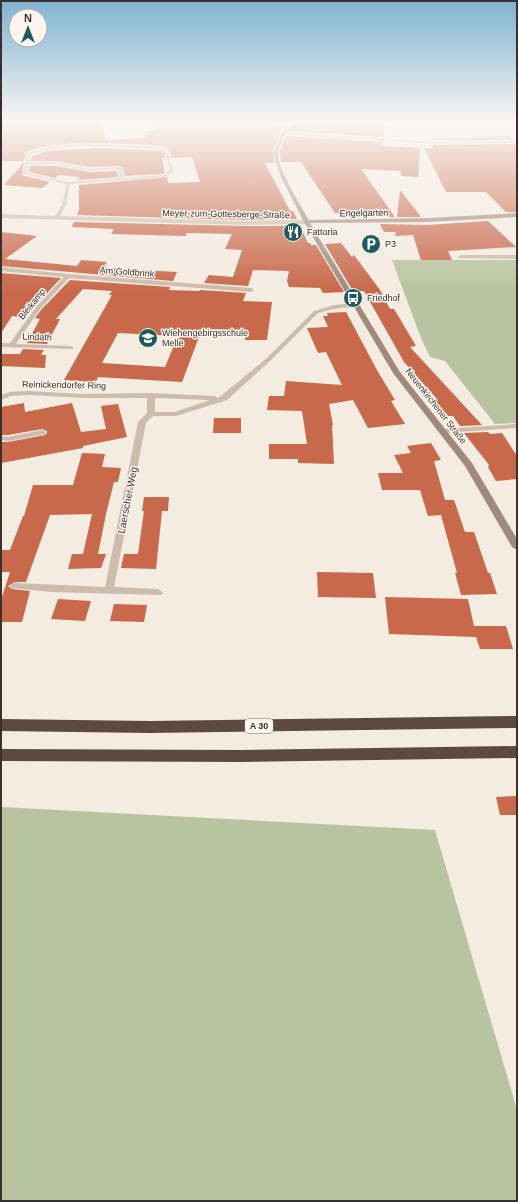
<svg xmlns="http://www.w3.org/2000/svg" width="518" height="1202" font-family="Arial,sans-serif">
<rect width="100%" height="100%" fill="#f4ebe1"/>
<!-- green -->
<path fill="#b8c4a0" d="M392,260H517V423L495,424L445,361L430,357L421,338Z
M1,807L435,830L517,1110V1201H1Z"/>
<!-- building -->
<path fill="#c8694b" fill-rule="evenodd" d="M1,123H102L106,140L146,138L145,131L158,130L161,125L282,128L273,151L274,163H265L290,211H293L297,219L246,220L77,215L79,210V185L167,177L168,183L200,182L192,157L172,158L168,147L138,144L79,143L52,145L35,149L26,152L24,161H1Z
M297,123L332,125L335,123H368V124L386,125L383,137L288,131V128Z
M286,136L382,142L381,146L420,148L418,177L401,176V171L361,169L395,217H376L372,211L335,213L301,162H281L280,152Z
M510,136L513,140H433L432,138L473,139L470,137Z
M517,144V212H506L486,192H446L424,148L433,149V145Z
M96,148L164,151L165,158H162L165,172L163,174L125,176L123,168L120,166L89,167L56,161H31L32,156L47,151Z
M24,162L22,175L50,182L42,188L4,185Z
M30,166H56L89,172L117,171L118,177L79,180V177L59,175L55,178L29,172Z
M400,190L421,217H397Z
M488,221L516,247L448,251L452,260H421L413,235L395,236L396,232H384L380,224L427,225Z
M74,222L246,226H300L308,243H310L311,245H316L344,292L323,293L320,288L289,287L287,281L289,271L253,270L248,286L204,283L209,275L233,277L242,250L225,249L232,234L186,233V236L111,234L114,229L72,227Z
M1,232L37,236L5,259L77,266L81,260L107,262L104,266L107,267L106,268L177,272L173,281L1,266Z
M341,243L352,257L354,255L380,290L390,309H394L416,346L410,347L482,425L460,426L453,416H448L434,400L437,399L404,362L364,291H353L325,244Z
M1,273L61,278L35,306L26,318L12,316L1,333Z
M70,280L170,287L169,290L199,291L200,290L246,293L243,301L272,302L267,340H245L246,330L202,329L182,382L98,377L96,382L64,380L112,295H109L112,291L83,289L56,319H60L47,344L27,343L40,319L35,318L41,310ZM118,333L178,336L165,367L102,363Z
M346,312L378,372L395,400L391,401L405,424L368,428L353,400L329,404L333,425H332L334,464L298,463V459H269V444H307L302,411L267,410L269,396H284L286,381L342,385L326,352L318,353L307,328L328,327L323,316H328L327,313Z
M23,349L44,350L41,355H46L45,368L1,366V354H20Z
M24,403L25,412L72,403L81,432L106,429L101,406L118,404L127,437L83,446V448L1,463V442H8L45,435L47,433V431L42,429L8,435H1V407Z
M214,418H241V433H213Z
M488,432L490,434L502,433L517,456V479L496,481L488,467L489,465L464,433Z
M431,443L441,460L434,461L445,500H454L465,532H474L488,573H490L497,594L461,595L455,573H457L441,515L428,516L420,490H382L378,473H403L394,455L411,453L407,446Z
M82,453L105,454L102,467L121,468L118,482H114L106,514L98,554H106L101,568L68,569L72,554H83L92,514L50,515L26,582H15L8,586L12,589L30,591L22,622H1V600L10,572H1V550H10L23,516H24L33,485H73Z
M144,497H169L168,511H162L156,569L121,568L124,554H138L144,511H142Z
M317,572L373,573L376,598L318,597Z
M385,597L468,599L474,626H506L513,649H480L476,637L389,634Z
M58,599L91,601L85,621L51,619Z
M114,604L147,605L144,622L110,621Z
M517,796V815H500L496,797Z"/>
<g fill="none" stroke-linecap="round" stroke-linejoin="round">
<!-- street -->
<path fill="#cdbbac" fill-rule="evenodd" d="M291,123H296L287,127L284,126Z
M284,132L433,142L517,141V143L433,144L283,134Z
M96,144L138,145L168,148L174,172L164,177L70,184L66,205L60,216L246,221L307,220L310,222L307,224L246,225L1,218V214L55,216L62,205L66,184L23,174L27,153C49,144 73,144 96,144ZM96,146L165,150L170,171L163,175L124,178L122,168L120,167L89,169L56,162L29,163L31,155C52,146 74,147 96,146ZM56,164L89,171L118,169L120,178L68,182L27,173L29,165Z
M461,255H517V259L459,258L458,257Z
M1,267L68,274L251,288L254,290L251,292L69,278L40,309L16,344L71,346L74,348L73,349L1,347V343H10L36,307L64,277L1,271Z
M356,303L359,305L358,306L334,309L318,313L271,360L227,400L176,416H153L146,423L114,587L158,589L161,591L163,593L161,595L51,592L12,588L10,586L12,584L15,583L105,587L138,422L147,413V398H83L29,395L11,396L1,400V395L10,392L29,391L83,394L151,393L214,396L218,398L221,396L267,358L314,311L334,305ZM155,398L210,400L175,412H155Z
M517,424V428L444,433L440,431L444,429Z
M42,430L46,432L45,434L8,441L1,440V436L8,437Z"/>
<!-- secondary -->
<path fill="#a18a7d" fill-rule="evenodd" d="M152,123L287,125C287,134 280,143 278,152C276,167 301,206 309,220L428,218L517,213V217L428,222L310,223L400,372L472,463L517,539V550L512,547L465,466L393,373L304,222L281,177L275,160L274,152L284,127Z"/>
<!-- highway -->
<path fill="#5c4a42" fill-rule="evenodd" d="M517,716V728L150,733L1,731V719L150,721Z
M517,746V758L241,762L1,761V749L241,750Z"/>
</g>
<!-- sky -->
<linearGradient id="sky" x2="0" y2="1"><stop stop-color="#7eb2d2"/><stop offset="0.42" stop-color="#faf6f2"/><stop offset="1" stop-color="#faf6f2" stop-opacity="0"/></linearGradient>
<rect width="518" height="291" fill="url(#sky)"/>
<!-- icons -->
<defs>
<g id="restaurant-disc" transform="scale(1)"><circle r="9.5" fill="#1f5a5e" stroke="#fbf5ee"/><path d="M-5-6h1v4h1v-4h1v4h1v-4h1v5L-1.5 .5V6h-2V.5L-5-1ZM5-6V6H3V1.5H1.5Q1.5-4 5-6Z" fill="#fff"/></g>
<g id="parking-disc" transform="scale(1)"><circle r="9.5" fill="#1f5a5e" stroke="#fbf5ee"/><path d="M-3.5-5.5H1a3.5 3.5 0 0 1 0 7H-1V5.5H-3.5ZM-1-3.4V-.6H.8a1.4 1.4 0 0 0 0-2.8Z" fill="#fff"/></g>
<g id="bus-disc" transform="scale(1)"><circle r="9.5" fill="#1f5a5e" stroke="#fbf5ee"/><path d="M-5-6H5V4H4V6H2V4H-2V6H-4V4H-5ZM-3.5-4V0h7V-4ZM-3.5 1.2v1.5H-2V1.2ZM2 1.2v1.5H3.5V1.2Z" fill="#fff"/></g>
<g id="school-disc" transform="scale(1)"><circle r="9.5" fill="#1f5a5e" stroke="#fbf5ee"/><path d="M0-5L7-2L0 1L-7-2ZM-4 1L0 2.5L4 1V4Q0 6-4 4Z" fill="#fff"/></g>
</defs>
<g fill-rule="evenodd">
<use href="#restaurant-disc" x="293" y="232"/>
<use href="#parking-disc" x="371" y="244"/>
<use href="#bus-disc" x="353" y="298"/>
<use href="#school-disc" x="148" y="338"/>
</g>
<g text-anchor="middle" stroke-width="3" stroke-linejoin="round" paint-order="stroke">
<!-- far-street labels -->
<g font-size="9" fill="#3b302b" stroke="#fbf5ee">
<text transform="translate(364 213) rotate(-1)" y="3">Engelgarten</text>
<text transform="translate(226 214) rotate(1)" y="3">Meyer-zum-Gottesberge-Straße</text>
<text transform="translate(127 272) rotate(4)" y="3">Am Goldbrink</text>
<text transform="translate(32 304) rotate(-51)" y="3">Bleikamp</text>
<text transform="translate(37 337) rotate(2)" y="3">Lindath</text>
<text transform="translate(64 385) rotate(1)" y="3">Reinickendorfer Ring</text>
<text transform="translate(436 406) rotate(52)" y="3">Neuenkirchener Straße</text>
</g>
<!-- far-poi labels -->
<g font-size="9" fill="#3b302b" stroke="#fbf5ee" text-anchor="start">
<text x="307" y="235">Fattoria</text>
<text x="385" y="247">P3</text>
<text x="367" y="301">Friedhof</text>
<text x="162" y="336">Wiehengebirgsschule<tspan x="162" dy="10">Melle</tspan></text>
</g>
<!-- shield labels -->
<rect fill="#fbf5ee" stroke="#756b66" stroke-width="1" x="245" y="719" width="28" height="14" rx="3"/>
<g font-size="9" font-weight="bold" fill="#3b302b">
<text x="259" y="729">A 30</text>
</g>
<!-- street labels -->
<g font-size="10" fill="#3b302b" stroke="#fbf5ee">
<text transform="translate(127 500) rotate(-79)" y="4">Laerscher Weg</text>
</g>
</g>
<!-- border -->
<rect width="518" height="1202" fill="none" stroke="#3b302b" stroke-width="4"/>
<!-- north arrow -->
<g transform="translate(28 28)"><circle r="19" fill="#fbf5ee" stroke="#aea6a0"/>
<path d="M0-3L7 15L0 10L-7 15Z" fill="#1f5a5e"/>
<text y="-6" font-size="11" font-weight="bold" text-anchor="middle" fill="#3b302b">N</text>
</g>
</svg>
